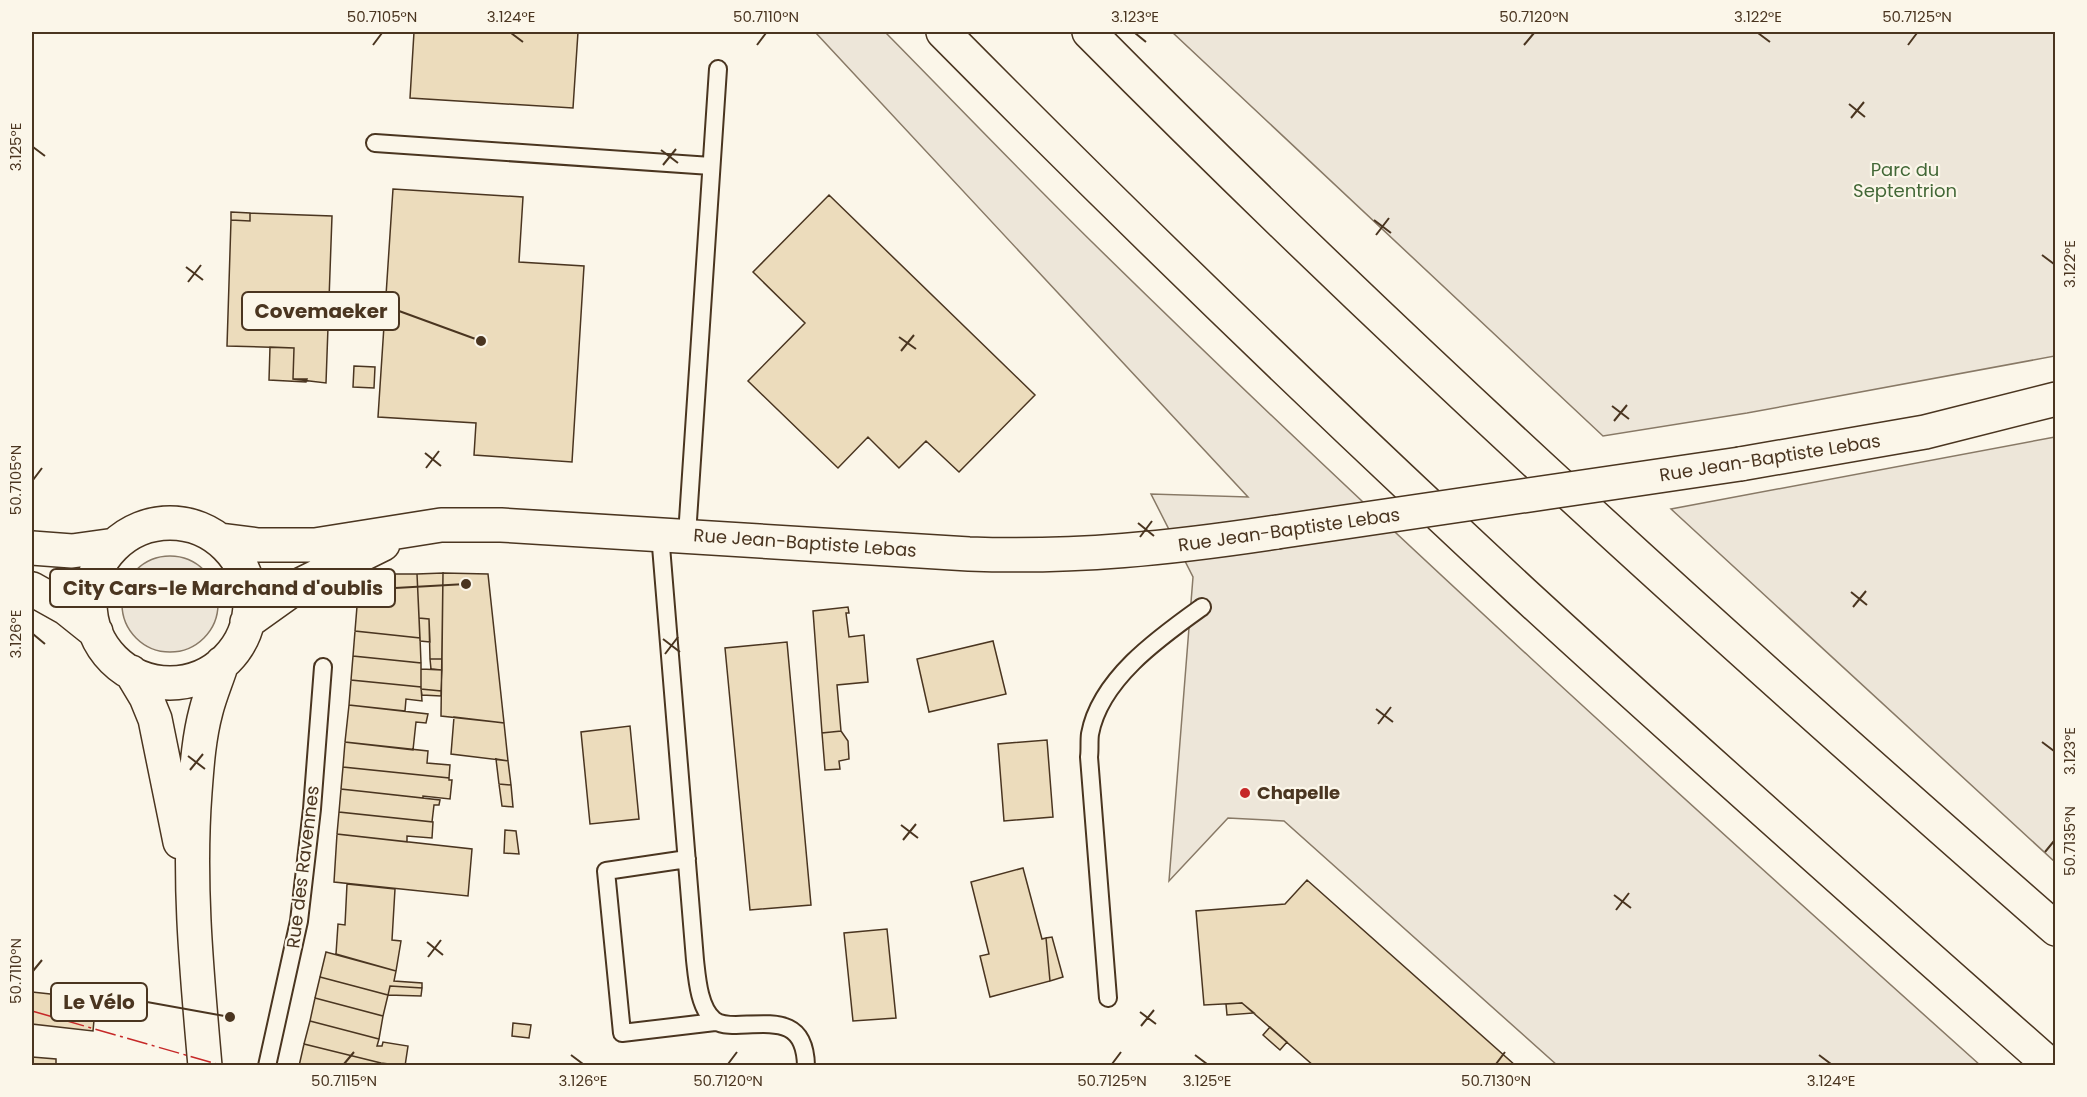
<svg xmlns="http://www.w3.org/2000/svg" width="2087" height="1097" font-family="Poppins,sans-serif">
<rect width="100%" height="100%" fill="#fbf6e9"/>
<!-- green -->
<path fill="#ede6d9" stroke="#887966" stroke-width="1.5" d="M815,32H885C954,102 1022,173 1092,242C1380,525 1680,796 1980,1065H1557L1284,821L1228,818L1169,881L1193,577L1151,494L1248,497Z
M1172,32H2055V356L1747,413L1603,436Z
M2055,437H2056L2055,862L1671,509Z
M122 604a48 48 0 1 1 96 0a48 48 0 1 1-96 0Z"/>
<!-- building -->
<path fill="#ecdcbc" stroke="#4a3520" stroke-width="1.5" d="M414,32H578L573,108L410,98Z
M393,189L523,197L519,262L584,266L572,462L474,455L476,423L378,417Z
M829,195L1035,395L959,472L926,441L899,468L868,437L838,468L748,381L805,323L753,272Z
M231,212L250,213V221L231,220Z
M250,213L332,216L326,383L293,379L294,348L227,346L231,220L250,221Z
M270,347L294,348L293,379H307L306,382L269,380Z
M354,366L375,367L374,388L353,387Z
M443,573L442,659H430L429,619L419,618L417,574Z
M443,573L488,574L504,723L441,716Z
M369,574H417L420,638L355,631L359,582Z
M848,607L849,613H846L849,637L864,635L868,682L837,685L841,731L822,733L813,611Z
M419,618L429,619L430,642L420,641Z
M355,631L420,638L421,663L353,656Z
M993,641L1006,694L929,712L917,659Z
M787,642L811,905L750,910L725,648Z
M353,656L421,663V687L351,680Z
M430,659H442V670L431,669Z
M421,669L442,670L441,691L421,689Z
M351,680L421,687L422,701L406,699L405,711L349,705Z
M421,689L441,691V696L422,695Z
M349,705L428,714L426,723L416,722L413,750L345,742Z
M454,717L504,723L508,761L451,754Z
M630,726L639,819L590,824L581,732Z
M841,731L848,741L849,759L839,761L840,769L825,770L822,733Z
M1047,740L1053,817L1004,821L998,744Z
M345,742L428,751L427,763L450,765L449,778L343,767Z
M496,759L508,761L511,785L499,784Z
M343,767L449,778V780H452L450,799L423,796V798L341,789Z
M499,784L511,785L513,807L502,806Z
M341,789L440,800L439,805H434L432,822L339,812Z
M339,812L433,822L432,838L407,836V842L337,834Z
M505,830L516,831L519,854L504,853Z
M337,834L472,849L468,896L334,882Z
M1023,868L1042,939L1046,938L1050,981L990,997L980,956L989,954L971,882Z
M1307,880L1516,1066H1314L1242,1003L1204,1005L1196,911L1285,904Z
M347,884L395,889L392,940L401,941L396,971L336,954L338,924L345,925Z
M887,929L896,1018L853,1021L844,933Z
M1052,937L1063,977L1050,981L1046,938Z
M326,952L396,971L394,981L422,983V988L390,986L388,995L320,977Z
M320,977L388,995L383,1016L315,998Z
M390,986L422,988L421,996L388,995Z
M32,992L96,999L93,1031L32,1024Z
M315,998L383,1016L379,1039L310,1021Z
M1242,1003L1254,1013L1227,1015L1226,1004Z
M310,1021L379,1039L377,1046H382L383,1042L408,1046L405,1066L381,1063L304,1044Z
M513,1023L531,1025L529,1038L512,1036Z
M1270,1027L1287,1042L1280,1050L1263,1035Z
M304,1044L381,1063V1066H299Z
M32,1057L56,1059V1066H32Z"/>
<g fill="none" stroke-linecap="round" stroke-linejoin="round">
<!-- lane casing -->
<g stroke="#4a3520" stroke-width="20">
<path id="lane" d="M375,143L711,166
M660,534L695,960C697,978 699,1008 714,1020C720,1025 729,1025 736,1025C773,1024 805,1017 806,1066
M687,535L718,69
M687,859L606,871L622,1033L715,1022
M1108,998L1089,757C1090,750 1089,741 1090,734C1100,679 1160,637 1202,607
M267,1066L299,921L312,809L323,667"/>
</g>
<!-- secondary casing -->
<g stroke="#4a3520" stroke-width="36">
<path id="secondary" d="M1740,464L1925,432L2056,399
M90 603a80 80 0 1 1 160 0a80 80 0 1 1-160 0Z
M220,540L258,545H315L441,525H501L969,554C1076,558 1171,548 1277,532
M32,548L72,551L115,545
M32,589L66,608L96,632
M247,622L296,587L383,544
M131,672L146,697L155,719L180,842
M205,1066C197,974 188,884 195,792C197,765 199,737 206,711C210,695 217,679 222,663"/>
</g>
<!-- highway casing -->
<g stroke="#4a3520" stroke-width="36">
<path id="highway" d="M943,32C1132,223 1326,410 1523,593C1697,753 1874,909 2051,1066
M1089,32C1398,344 1725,639 2056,929"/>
</g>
<!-- lane -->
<use href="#lane" stroke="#fbf6e9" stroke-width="16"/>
<!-- secondary -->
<use href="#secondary" stroke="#fbf6e9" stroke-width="33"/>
<!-- highway -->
<use href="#highway" stroke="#fbf6e9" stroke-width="33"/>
<!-- secondary-bridge casing -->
<g stroke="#4a3520" stroke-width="36" stroke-linecap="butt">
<path id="secondary-bridge" d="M1277,532L1740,464"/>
</g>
<!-- secondary-bridge -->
<use href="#secondary-bridge" stroke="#fbf6e9" stroke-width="33"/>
<!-- power -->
<path stroke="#c62828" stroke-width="1.5" stroke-dasharray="21 4.5 3 4.5" stroke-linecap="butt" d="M32,1011L224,1066"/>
</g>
<!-- ticks -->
<path fill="none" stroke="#4a3520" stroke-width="2" d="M511,33L523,42M1135,33L1146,42M1758,33L1770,42M373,45L382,33M757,45L766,33M1524,45L1534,33M1908,45L1917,33M1849,104L1865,117M1851,118L1864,102M33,147L45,156M661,150L678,163M663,165L676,149M1374,220L1391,233M1376,235L1389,218M2042,255L2054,264M186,267L203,280M188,282L201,265M899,337L916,349M901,351L914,335M1612,406L1629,419M1614,421L1627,405M425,453L441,466M426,468L439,451M33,480L42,468M1138,523L1154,536M1140,537L1152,521M1851,592L1867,605M1853,607L1866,591M33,634L45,644M663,639L680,652M665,654L678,637M1376,709L1393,722M1378,724L1391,707M2042,742L2054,751M188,756L205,769M190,770L203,754M901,825L918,838M903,840L916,824M2045,852L2054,841M1614,895L1631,908M1616,910L1629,893M427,942L443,955M428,957L441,940M33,971L42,960M1140,1012L1156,1024M1141,1026L1154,1010M571,1055L583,1064M1195,1055L1207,1064M1819,1055L1831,1064M344,1064L354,1052M728,1064L737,1052M1112,1064L1121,1052M1496,1064L1505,1052"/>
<!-- markers -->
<circle fill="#c62828" stroke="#fbf6e9" stroke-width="2" cx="1245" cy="793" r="6"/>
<g text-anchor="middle" stroke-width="4.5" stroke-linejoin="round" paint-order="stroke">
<!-- park labels -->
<g font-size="18" fill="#436837" stroke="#fbf6e9">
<text x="1905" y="176">Parc du<tspan x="1905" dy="21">Septentrion</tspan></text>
</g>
<!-- street labels -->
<g font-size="18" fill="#4a3520" stroke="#fbf6e9">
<text transform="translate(1770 458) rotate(-9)" y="6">Rue Jean-Baptiste Lebas</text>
<text transform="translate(1289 530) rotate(-8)" y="6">Rue Jean-Baptiste Lebas</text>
<text transform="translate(805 543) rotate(4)" y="6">Rue Jean-Baptiste Lebas</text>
<text transform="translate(303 867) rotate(-83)" y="6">Rue des Ravennes</text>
</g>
<!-- poi labels -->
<g font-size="18" font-weight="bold" fill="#4a3520" stroke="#fbf6e9" text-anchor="start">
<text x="1257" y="799">Chapelle</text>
</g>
</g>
<!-- callouts -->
<path fill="none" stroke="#4a3520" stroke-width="2" d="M481 341L399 311M466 584L395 588M230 1017L147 1002"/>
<g fill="#4a3520" stroke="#fbf6e9" stroke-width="2">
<circle cx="481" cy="341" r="6"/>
<circle cx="466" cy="584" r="6"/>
<circle cx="230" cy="1017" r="6"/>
</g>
<g fill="#fbf6e9" stroke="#4a3520" stroke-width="2">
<rect x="242" y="292" width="157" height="38" rx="6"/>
<rect x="50" y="569" width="345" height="38" rx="6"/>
<rect x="51" y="983" width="96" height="38" rx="6"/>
</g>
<g font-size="20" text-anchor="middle" font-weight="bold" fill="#4a3520">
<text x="321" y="318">Covemaeker</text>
<text x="223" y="595">City Cars-le Marchand d'oublis</text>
<text x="99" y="1009">Le Vélo</text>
</g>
<!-- border -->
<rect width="2087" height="1097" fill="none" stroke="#fbf6e9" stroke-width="66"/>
<rect x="33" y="33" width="2021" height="1031" fill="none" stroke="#4a3520" stroke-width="2"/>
<g font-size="15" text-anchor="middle" fill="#4a3520">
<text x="382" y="22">50.7105°N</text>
<text x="511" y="22">3.124°E</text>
<text x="766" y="22">50.7110°N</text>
<text x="1135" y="22">3.123°E</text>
<text x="1534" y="22">50.7120°N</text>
<text x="1758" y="22">3.122°E</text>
<text x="1917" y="22">50.7125°N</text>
<text transform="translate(16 147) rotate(-90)" y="5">3.125°E</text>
<text transform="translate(2070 264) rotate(-90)" y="5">3.122°E</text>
<text transform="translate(16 480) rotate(-90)" y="5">50.7105°N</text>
<text transform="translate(16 634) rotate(-90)" y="5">3.126°E</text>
<text transform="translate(2070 751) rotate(-90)" y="5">3.123°E</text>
<text transform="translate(2070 841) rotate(-90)" y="5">50.7135°N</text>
<text transform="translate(16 971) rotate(-90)" y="5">50.7110°N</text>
<text x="344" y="1086">50.7115°N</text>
<text x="583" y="1086">3.126°E</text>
<text x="728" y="1086">50.7120°N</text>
<text x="1112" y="1086">50.7125°N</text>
<text x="1207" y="1086">3.125°E</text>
<text x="1496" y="1086">50.7130°N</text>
<text x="1831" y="1086">3.124°E</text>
</g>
</svg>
